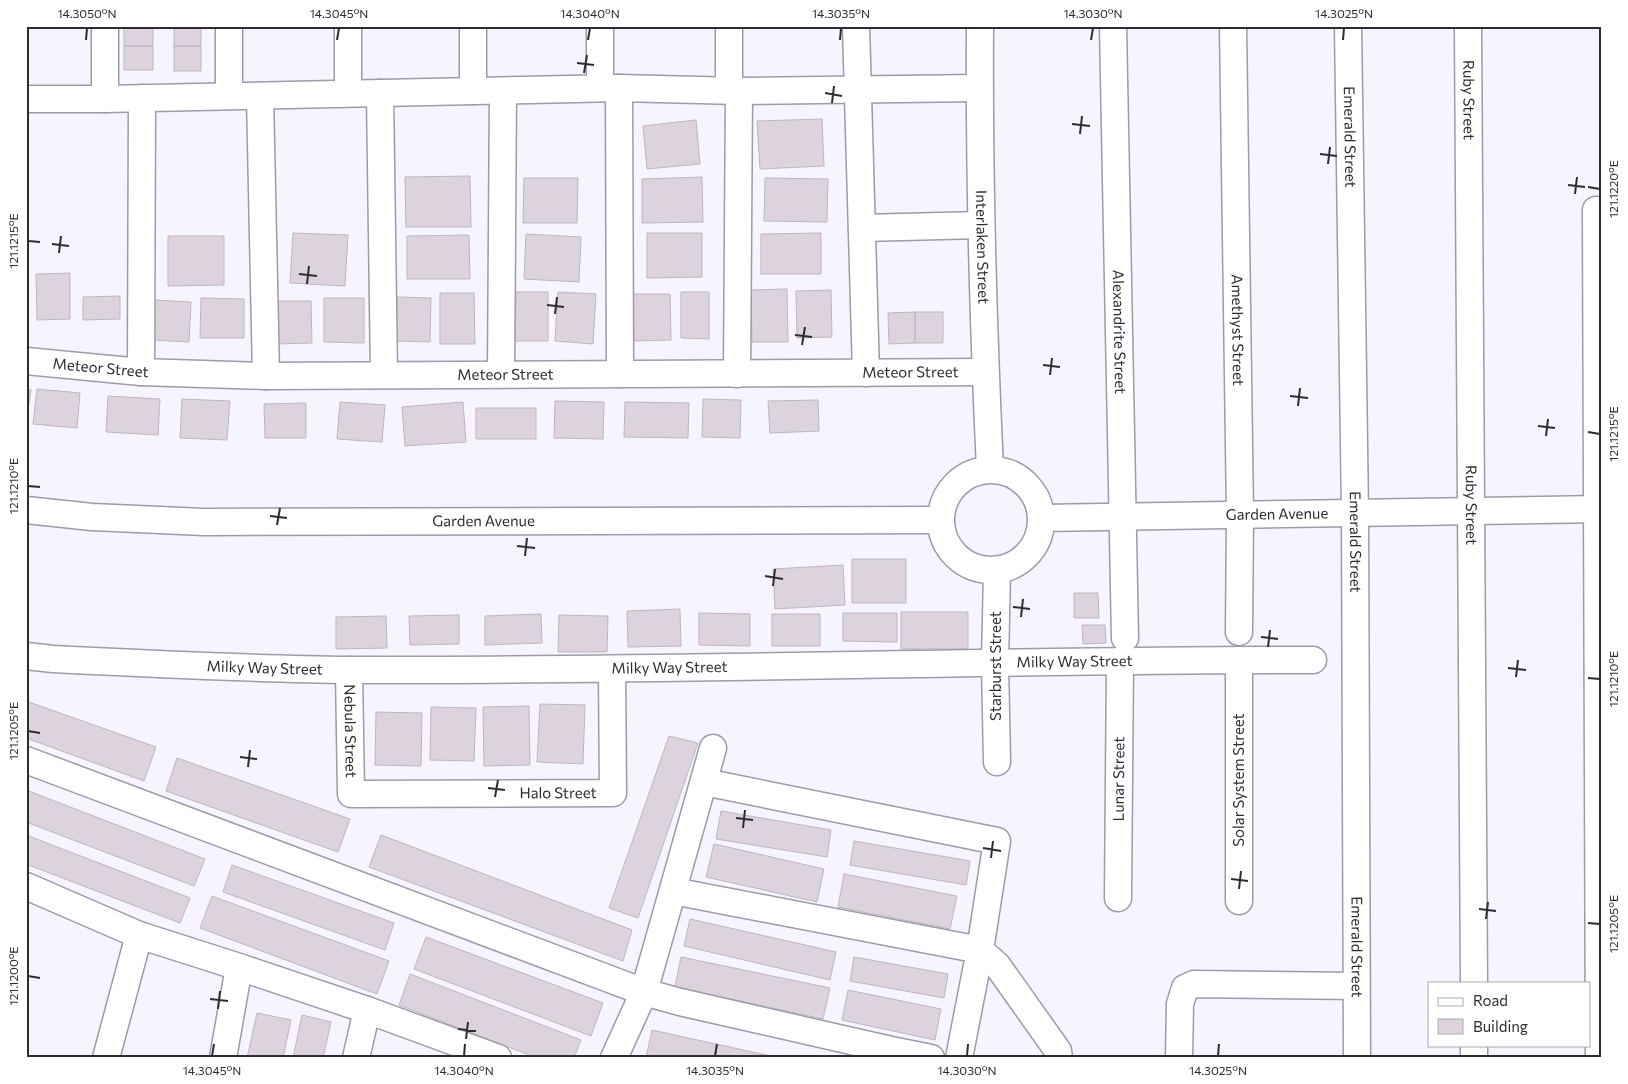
<svg xmlns="http://www.w3.org/2000/svg" width="1628" height="1084" font-family="Commissioner,sans-serif">
<rect width="100%" height="100%" fill="#f6f4fe"/>
<!-- building -->
<path fill="#dcd3dd" stroke="#beb5bf" d="M124,26H153V46H124Z
M174,26H201V46H174Z
M124,46H153V70H124Z
M174,46H201V71H174Z
M822,119L824,166L760,169L757,121Z
M696,120L700,164L647,169L643,126Z
M470,176L471,227H406L405,177Z
M702,177L703,222L642,223V179Z
M524,178H578L577,223H523Z
M765,178L828,179L827,222L764,221Z
M293,233L348,235L345,286L290,283Z
M647,233H702V277L647,278Z
M821,233V274H761V234Z
M526,234L581,237L579,282L524,279Z
M469,235L470,279H407V236Z
M168,236H224V285L168,286Z
M70,273V319L37,320L36,274Z
M787,289L788,342H752L751,290Z
M831,290L832,337L797,338L796,291Z
M516,292H548V341H515Z
M558,292L596,294L593,344L555,341Z
M681,292H709V339L681,338Z
M440,293H474L475,344H440Z
M633,294H670L671,340L634,341Z
M120,296V319L83,320V297Z
M397,297L431,298L430,342L396,341Z
M201,298L244,299V338H200Z
M324,298H364V343L324,342Z
M154,300L191,302L189,342L152,340Z
M275,301H311L312,343L276,344Z
M915,312H943V343H915Z
M915,312V343L889,344L888,313Z
M26,389L31,390L26,422Z
M37,389L80,393L77,428L33,424Z
M108,396L160,399L158,435L106,432Z
M182,399L230,401L227,440L180,438Z
M703,399L741,400L740,438L702,437Z
M818,400L819,431L770,433L768,401Z
M555,401L604,402L603,439L554,438Z
M340,402L385,405L382,442L337,439Z
M463,402L466,442L405,446L402,407Z
M625,402L689,403L688,438L624,437Z
M306,403V438H265L264,404Z
M476,408H536V439H476Z
M852,559H906V603H852Z
M843,565L845,605L775,609L773,569Z
M1074,593H1098L1099,618H1074Z
M680,609L681,646L628,647L627,611Z
M901,612H968V649H901Z
M699,613L750,614V646L699,645Z
M843,613H897V642L843,641Z
M541,614L542,643L485,645V616Z
M772,614H820V646H772Z
M459,615V644L410,645L409,616Z
M559,615L608,616L607,652H558Z
M386,616L387,648L336,649V617Z
M1082,625H1105L1106,643L1083,644Z
M26,701L156,747L144,781L26,738Z
M540,704L585,705L583,764L537,762Z
M529,706L530,765L484,766L483,707Z
M431,707L476,708L474,761L430,760Z
M376,712L422,713L421,766L375,765Z
M669,736L698,743L638,918L609,908Z
M177,758L350,819L338,852L166,791Z
M26,790L205,859L194,886L26,822Z
M721,811L831,830L827,857L716,839Z
M26,835L190,898L180,923L26,864Z
M381,835L632,930L623,961L369,867Z
M854,841L970,861L966,885L850,865Z
M714,844L824,869L817,902L706,877Z
M232,865L394,923L385,950L223,892Z
M844,874L957,896L950,929L838,907Z
M212,896L389,961L377,994L200,928Z
M690,919L836,952L830,980L684,946Z
M426,937L603,1003L591,1036L414,969Z
M681,957L830,988L823,1019L675,987Z
M854,957L948,974L944,998L850,981Z
M410,974L581,1040L574,1058H537L399,1005Z
M848,990L941,1009L935,1040L842,1020Z
M257,1013L291,1020L283,1058H247Z
M302,1015L331,1022L323,1058H293Z
M652,1030L780,1058H646Z"/>
<g fill="none" stroke-linecap="round" stroke-linejoin="round">
<!-- street casing -->
<g stroke="#9d9ba7" stroke-width="29">
<g id="street">
<path d="M105,26V99"/>
<path d="M229,26V96"/>
<path d="M348,26V93"/>
<path d="M856,26L866,373"/>
<path id="s1" d="M980,26C979,174 983,322 990,469"/>
<path id="s2" d="M1113,26L1125,638"/>
<path id="s3" d="M1233,26L1240,515L1239,632"/>
<path id="s4" d="M1348,26L1355,513L1357,1058"/>
<path id="s5" d="M1468,26L1474,983"/>
<path d="M600,88V26"/>
<path d="M619,88L620,374"/>
<path d="M729,90V26"/>
<path d="M473,91V26"/>
<path d="M380,93L384,375"/>
<path d="M260,96L266,376"/>
<path d="M26,99H105L619,88L739,91L979,88"/>
<path d="M1596,210L1599,1058"/>
<path d="M862,228L981,225"/>
<path id="s6" d="M26,361L141,372L266,376L985,372"/>
<path d="M141,372L142,98"/>
<path d="M501,374L503,91"/>
<path d="M737,374L739,91"/>
<circle cx="991" cy="520" r="50"/>
<path id="s7" d="M26,510L92,517L204,522L940,520"/>
<path id="s8" d="M1042,518L1602,509"/>
<path id="s9" d="M26,656L53,659C152,664 252,669 351,670C672,671 993,660 1313,660"/>
<path id="s10" d="M349,670L351,794L613,793L612,670"/>
<path d="M26,760L644,992L680,1002L891,1050L931,1058"/>
<path d="M997,762L995,664L997,571"/>
<path d="M704,782L997,841L980,950L997,965L1058,1051L1059,1058"/>
<path d="M26,886L139,935L239,967L367,1010L498,1058"/>
<path d="M673,891L980,950L959,1058"/>
<path id="s11" d="M1118,898L1120,660"/>
<path d="M1239,901V660"/>
<path d="M1474,1045V1058"/>
<path d="M106,1058L139,935"/>
<path d="M223,1058L239,967"/>
<path d="M356,1058L367,1010"/>
<path d="M614,1058L644,992L713,748"/>
<path d="M1179,1058L1180,1004L1185,988L1194,984L1356,986"/>
</g>
</g>
<!-- street -->
<use href="#street" stroke="#fff" stroke-width="26"/>
</g>
<!-- ticks -->
<path fill="none" stroke="#2d2c31" stroke-width="2" d="M86,40L87,28M337,40L339,28M588,40L590,28M840,40L841,28M1091,40L1093,28M1343,40L1344,28M577,63L594,65M584,73L587,55M825,93L842,96M832,103L834,86M1072,124L1090,126M1080,134L1082,116M1320,154L1337,156M1328,164L1330,147M1568,185L1585,187M1588,187L1600,189M1575,194L1577,177M28,241L40,242M52,244L69,246M59,253L61,236M299,274L317,276M307,284L309,266M547,305L564,307M555,314L557,297M795,335L812,337M802,345L805,327M1043,365L1060,367M1050,375L1052,358M1290,396L1308,398M1298,406L1300,388M1538,426L1555,428M1588,432L1600,434M1546,436L1548,419M28,486L40,487M270,516L287,518M277,525L280,508M517,546L535,548M525,556L527,538M765,576L783,579M773,586L775,569M1013,607L1030,609M1021,617L1023,599M1261,637L1278,639M1268,647L1270,630M1508,668L1526,670M1516,677L1518,660M1588,678L1600,679M28,731L40,733M240,757L257,759M248,767L250,750M488,788L505,790M495,797L498,780M736,818L753,820M743,828L745,810M983,848L1001,851M991,858L993,841M1231,879L1248,881M1239,889L1241,871M1479,909L1496,911M1486,919L1488,902M1588,923L1600,924M28,976L40,978M210,999L228,1001M218,1009L220,991M458,1029L476,1031M466,1039L468,1022M212,1056L214,1044M464,1056L465,1044M715,1056L717,1044M967,1056L968,1044M1218,1056L1219,1044"/>
<g text-anchor="middle" stroke-width="5" stroke-linejoin="round" paint-order="stroke">
<!-- street labels -->
<g font-size="15" fill="#2d2c31" stroke="#fff">
<text dy="5" stroke="none"><textPath href="#s5" startOffset="74">Ruby Street</textPath></text>
<text dy="5" stroke="none"><textPath href="#s4" startOffset="111">Emerald Street</textPath></text>
<text dy="5" stroke="none"><textPath href="#s1" startOffset="221">Interlaken Street</textPath></text>
<text dy="5" stroke="none"><textPath href="#s3" startOffset="304">Amethyst Street</textPath></text>
<text dy="5" stroke="none"><textPath href="#s2" startOffset="306">Alexandrite Street</textPath></text>
<text dy="5" stroke="none"><textPath href="#s6" startOffset="75">Meteor Street</textPath></text>
<text dy="5" stroke="none"><textPath href="#s6" startOffset="885">Meteor Street</textPath></text>
<text dy="5" stroke="none"><textPath href="#s6" startOffset="480">Meteor Street</textPath></text>
<text dy="5" stroke="none"><textPath href="#s5" startOffset="479">Ruby Street</textPath></text>
<text dy="5" stroke="none"><textPath href="#s8" startOffset="235">Garden Avenue</textPath></text>
<text dy="5" stroke="none"><textPath href="#s7" startOffset="458">Garden Avenue</textPath></text>
<text dy="5" stroke="none"><textPath href="#s4" startOffset="516">Emerald Street</textPath></text>
<text dy="5" stroke="none"><textPath href="#s9" startOffset="1049">Milky Way Street</textPath></text>
<text transform="translate(996 666) rotate(-90)" y="5">Starburst Street</text>
<text dy="5" stroke="none"><textPath href="#s9" startOffset="239">Milky Way Street</textPath></text>
<text dy="5" stroke="none"><textPath href="#s9" startOffset="644">Milky Way Street</textPath></text>
<text dy="5" stroke="none"><textPath href="#s10" startOffset="61">Nebula Street</textPath></text>
<text dy="5" stroke="none"><textPath href="#s11" startOffset="119">Lunar Street</textPath></text>
<text transform="translate(1239 780) rotate(-90)" y="5">Solar System Street</text>
<text dy="5" stroke="none"><textPath href="#s10" startOffset="331">Halo Street</textPath></text>
<text dy="5" stroke="none"><textPath href="#s4" startOffset="921">Emerald Street</textPath></text>
</g>
</g>
<!-- border -->
<rect width="1628" height="1084" fill="none" stroke="#ffffff" stroke-width="55"/>
<!-- legend -->
<rect x="1428" y="982" width="162" height="65" fill="#ffffff" stroke="#ababad"/>
<rect x="1438" y="998" width="25" height="8" fill="#ffffff" stroke="#ababad"/>
<text x="1473" y="1006" font-size="15" fill="#2d2c31">Road</text>
<rect x="1438" y="1019" width="25" height="15" fill="#dcd3dd" stroke="#ababad"/>
<text x="1473" y="1032" font-size="15" fill="#2d2c31">Building</text>
<rect x="28" y="28" width="1572" height="1028" fill="none" stroke="#2d2c31" stroke-width="2"/>
<g font-size="12" text-anchor="middle" fill="#2d2c31">
<text x="87" y="18">14.3050°N</text>
<text x="339" y="18">14.3045°N</text>
<text x="590" y="18">14.3040°N</text>
<text x="841" y="18">14.3035°N</text>
<text x="1093" y="18">14.3030°N</text>
<text x="1344" y="18">14.3025°N</text>
<text transform="translate(1614 189) rotate(-90)" y="4">121.1220°E</text>
<text transform="translate(14 241) rotate(-90)" y="4">121.1215°E</text>
<text transform="translate(1614 434) rotate(-90)" y="4">121.1215°E</text>
<text transform="translate(14 486) rotate(-90)" y="4">121.1210°E</text>
<text transform="translate(1614 679) rotate(-90)" y="4">121.1210°E</text>
<text transform="translate(14 731) rotate(-90)" y="4">121.1205°E</text>
<text transform="translate(1614 924) rotate(-90)" y="4">121.1205°E</text>
<text transform="translate(14 976) rotate(-90)" y="4">121.1200°E</text>
<text x="212" y="1075">14.3045°N</text>
<text x="464" y="1075">14.3040°N</text>
<text x="715" y="1075">14.3035°N</text>
<text x="967" y="1075">14.3030°N</text>
<text x="1218" y="1075">14.3025°N</text>
</g>
</svg>
